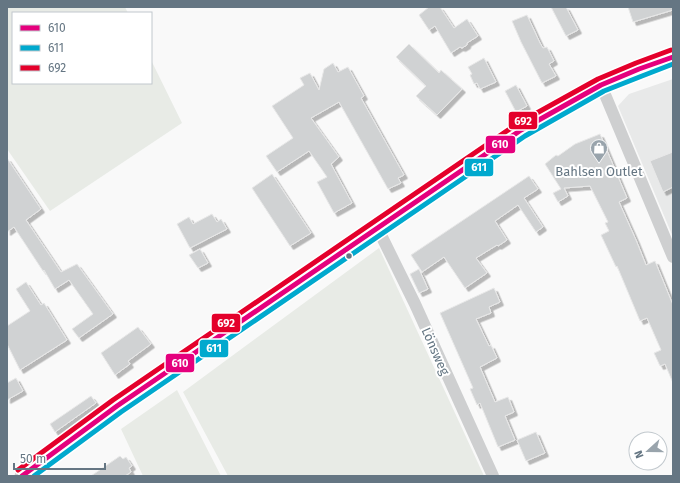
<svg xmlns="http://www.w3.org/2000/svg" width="680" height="483" font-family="'Fira Sans',sans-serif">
<defs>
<filter id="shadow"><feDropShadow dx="3.5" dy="3.5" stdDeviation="0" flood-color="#0004"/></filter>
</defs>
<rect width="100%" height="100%" fill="#f9f9f9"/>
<!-- built -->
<path fill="#e8e9e9" d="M673,79V237L618,106L629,94Z"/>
<!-- grass -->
<path fill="#e8ebe6" d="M7,7H125L128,13H13V83H151V60L182,123L50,211L7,149Z
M379,248L484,476H228L183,392Z
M177,390L221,476H143L121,429Z"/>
<!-- building -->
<path fill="#d0d2d3" stroke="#e8e8e8" filter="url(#shadow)" d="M429,7H440L454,28L467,19L478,36L467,43V45L462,48L460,47L451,53L435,26L429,30L419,15Z
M551,7H566L578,30L566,36Z
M628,7H673V10L633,22Z
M527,15L540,43L543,48L547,47L554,61L549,64L556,76L542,83L521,42L512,21Z
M409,44L439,73L441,70L462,89L437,115L416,96L426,86L396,57Z
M484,58L496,82L480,89L477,83L474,84L470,75L472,74L468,67Z
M333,63L338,72L348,67L364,96L361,98L404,175L398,178L401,183L388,189L339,102L311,118L339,157L331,164L352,203L334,213L317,182L327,177L309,151L277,172L266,156L293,138L272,106L304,85L300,78L310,73L319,90L324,69Z
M516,85L527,106L516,112L505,91Z
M600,134L627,198L619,202L636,240L646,265L655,261L673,305V383L665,364L660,366L654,353L661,350L647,318L640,321L617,266L616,267L601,235L609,231L605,223L608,222L590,186L564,188L568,196L558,202L553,193L561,189L545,164L556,155L558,156L575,144Z
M673,152V187L663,192L650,161Z
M7,158L41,209L26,220L61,272L77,264L113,314L79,338L72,329L93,314L69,280L55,289L44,270L43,271L14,227L7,232Z
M272,174L311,233L290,246L252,188Z
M529,176L538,189L524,198L543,227L536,232L518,205L495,221L507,240L498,246L497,245L476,258L487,273L465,288L444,257L422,272L411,255Z
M212,214L217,222L221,219L227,229L190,248L177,224L189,217L193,224Z
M200,249L208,263L198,268L189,255Z
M419,269L428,289L419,293L410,274Z
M26,282L41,305L44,303L67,340L20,370L7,344V326L30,311L16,289Z
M494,288L500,302L489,307L491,313L476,319L489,346L491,345L497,358L480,367L495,402L508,397L514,412L505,416L515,440L498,447L480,403L477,405L470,389L473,388L440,313Z
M138,327L151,344L128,361L130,364L115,375L101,353Z
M16,378L23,391L7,400V383Z
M91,396L96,403L55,432L50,424Z
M536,432L545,453L526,461L517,440Z
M120,456L123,459L126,457L132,466L129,468L131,472L125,476H91Z"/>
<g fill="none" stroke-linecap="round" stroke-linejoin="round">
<!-- minor -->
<path stroke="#cecfd0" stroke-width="12" d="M601,85L673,257
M377,227L415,304L493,476"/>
<!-- tertiary -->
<path stroke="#cecfd0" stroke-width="15" d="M22,476L117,406L521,130L601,85L639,69L673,57"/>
<!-- bus-1 casing -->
<g stroke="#fff" stroke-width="8">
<path id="bus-1" d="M22,476L117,406L521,130L601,85L639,69L673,57"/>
</g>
<!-- bus-2 casing -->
<g stroke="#fff" stroke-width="8">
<path id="bus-2" d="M34,476L121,412L525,136L604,91L642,76L673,64"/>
</g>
<!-- bus-3 casing -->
<g stroke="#fff" stroke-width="8">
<path id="bus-3" d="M18,470L113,400L517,124L598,79L636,63L671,50"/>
</g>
<!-- bus-1 -->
<use href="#bus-1" stroke="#e5007d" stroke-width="5"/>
<!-- bus-2 -->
<use href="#bus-2" stroke="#00a9ce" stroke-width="5"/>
<!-- bus-3 -->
<use href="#bus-3" stroke="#e4002b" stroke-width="5"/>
</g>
<!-- icons -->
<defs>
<g id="shop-pin" transform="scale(0.9)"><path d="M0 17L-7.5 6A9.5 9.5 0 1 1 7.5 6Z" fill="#99a4ac" stroke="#fff"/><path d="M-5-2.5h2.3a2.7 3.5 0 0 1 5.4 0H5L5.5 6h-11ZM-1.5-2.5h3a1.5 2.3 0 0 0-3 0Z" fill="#fff"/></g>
</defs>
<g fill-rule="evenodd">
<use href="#shop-pin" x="599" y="148"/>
</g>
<!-- markers -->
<circle fill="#657683" stroke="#fff" stroke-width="1.5" cx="349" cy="256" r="3.5"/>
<g text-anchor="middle" stroke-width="4" stroke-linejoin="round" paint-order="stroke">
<!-- poi labels -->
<g font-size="13" fill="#657683" stroke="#fff">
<text x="599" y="176">Bahlsen Outlet</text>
</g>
<!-- street labels -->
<g font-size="13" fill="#657683" stroke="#fff">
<text transform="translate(436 351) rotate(66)" y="5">Lönsweg</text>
</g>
</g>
<g stroke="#fff" stroke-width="1.5">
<rect x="508" y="111" width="30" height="19" rx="4" fill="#e4002b"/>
<rect x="485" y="135" width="31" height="19" rx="4" fill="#e5007d"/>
<rect x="464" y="158" width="30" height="19" rx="4" fill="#00a9ce"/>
<rect x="211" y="313" width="30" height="20" rx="4" fill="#e4002b"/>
<rect x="199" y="339" width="30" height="19" rx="4" fill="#00a9ce"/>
<rect x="165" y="353" width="30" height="20" rx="4" fill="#e5007d"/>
</g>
<g font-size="11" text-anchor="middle" font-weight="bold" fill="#fff">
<text x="523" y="125">692</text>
<text x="500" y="148">610</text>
<text x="479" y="171">611</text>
<text x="226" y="327">692</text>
<text x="214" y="352">611</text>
<text x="180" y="367">610</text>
</g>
<!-- border -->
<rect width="680" height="483" fill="none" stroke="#657683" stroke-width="16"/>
<!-- legend -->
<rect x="12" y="12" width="140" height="72" fill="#ffffff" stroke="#c1c8cd"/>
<rect x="20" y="25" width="20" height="6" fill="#e5007d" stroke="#c1c8cd"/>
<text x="48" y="32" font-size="12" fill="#657683">610</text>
<rect x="20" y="45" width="20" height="6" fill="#00a9ce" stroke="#c1c8cd"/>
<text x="48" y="52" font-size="12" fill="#657683">611</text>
<rect x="20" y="65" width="20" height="6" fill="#e4002b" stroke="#c1c8cd"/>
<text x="48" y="72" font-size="12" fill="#657683">692</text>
<!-- north arrow -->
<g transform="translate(648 451) rotate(249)"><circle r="19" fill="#ffffff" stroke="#c1c8cd"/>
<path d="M0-3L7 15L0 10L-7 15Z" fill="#99a4ac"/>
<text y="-6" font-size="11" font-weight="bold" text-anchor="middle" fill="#657683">N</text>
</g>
<!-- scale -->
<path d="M14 463v6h91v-6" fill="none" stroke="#657683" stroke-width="2"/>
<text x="20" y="463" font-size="12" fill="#657683" stroke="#ffffff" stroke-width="3" paint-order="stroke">50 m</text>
</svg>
